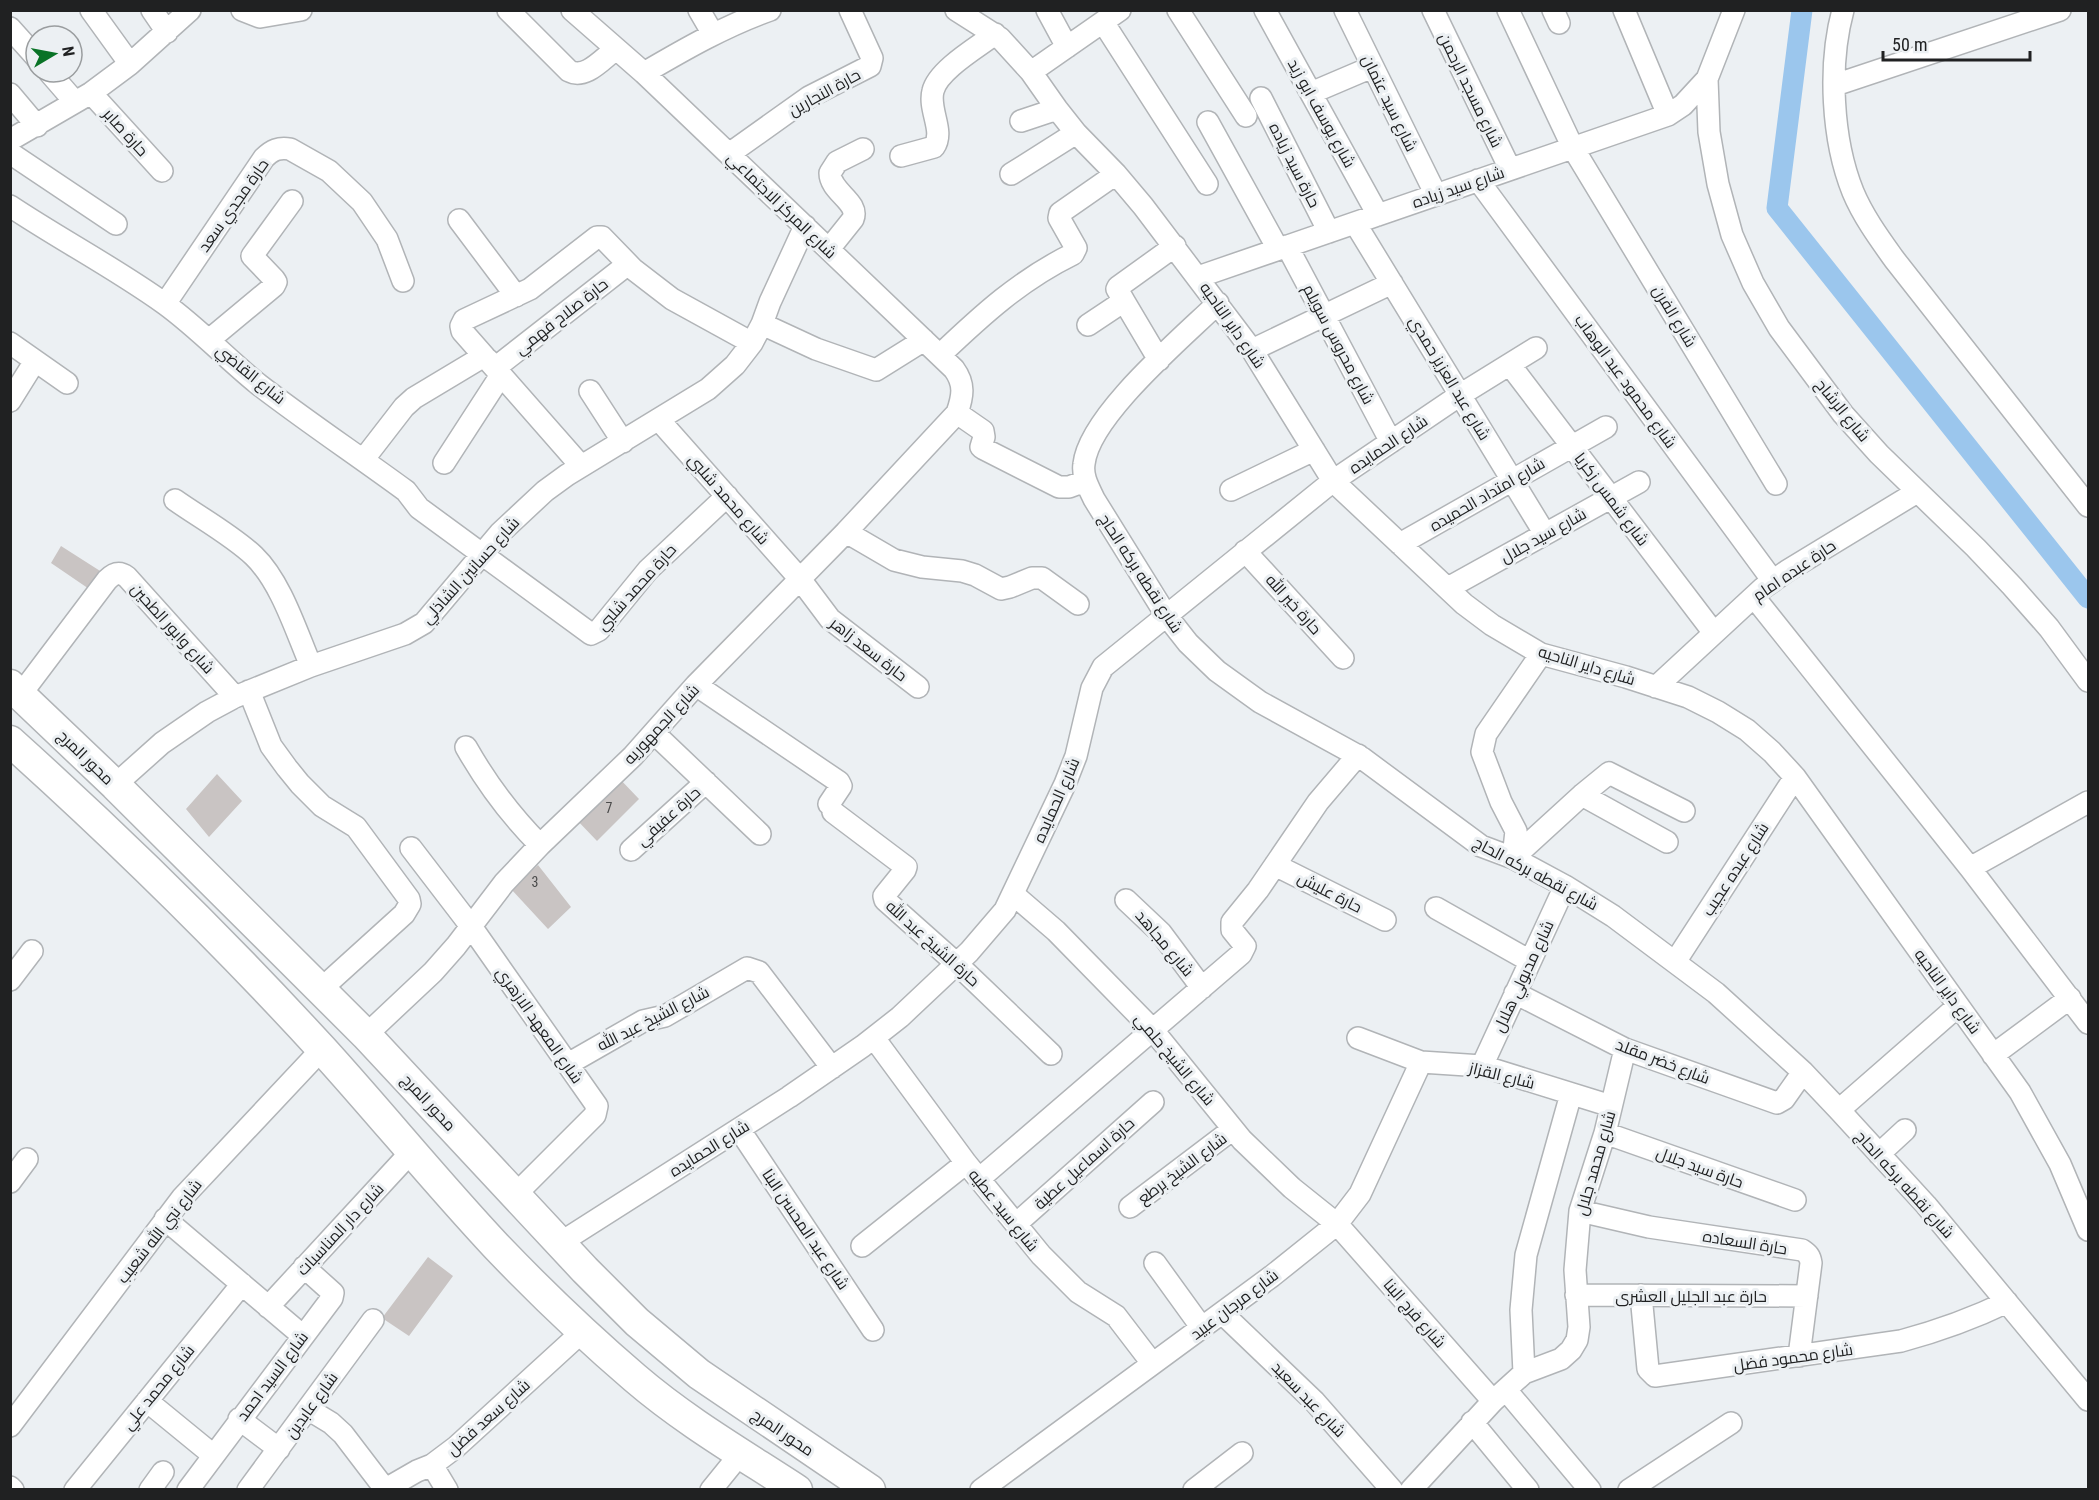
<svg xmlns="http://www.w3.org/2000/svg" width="2099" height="1500" font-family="'Roboto Condensed',Cairo,sans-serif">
<rect width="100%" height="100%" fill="#ecf0f3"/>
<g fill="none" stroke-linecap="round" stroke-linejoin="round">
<!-- canal -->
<path stroke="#9bc6ed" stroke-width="21" d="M1802,10L1777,208L2088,598"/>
</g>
<!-- building -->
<path fill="#c9c4c3" d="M61,546L108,576L95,593L51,563Z
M217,774L242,801L209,837L186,809Z
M617,776L639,799L597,841L574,817Z
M538,865L571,907L548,929L511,889Z
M428,1257L453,1276L409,1336L382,1318Z"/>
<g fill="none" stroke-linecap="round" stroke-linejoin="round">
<!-- street casing -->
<g stroke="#b1b4b7" stroke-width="24">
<path id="street" d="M91,10L130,64
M152,10L167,32
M242,10L260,17L301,10
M508,10L569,71C586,80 603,58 616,49
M699,10L713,34
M956,10L1000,38L1031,72L1057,109L1076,133L1116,174L1143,206L1252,350L1333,481L1464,604L1492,625L1541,654L1626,677L1688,697L1718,712L1747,730L1772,752L1795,777L2020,1092L2060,1164L2088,1230
M1047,10L1067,47
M1178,10L1246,116
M1265,10L1378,215
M1345,10L1436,195
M1433,10L1510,169
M1508,10L1573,148L1776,484
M1553,10L1559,23
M1624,10L1668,115
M1843,10C1828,65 1832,140 1853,192C1863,216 1879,238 1894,259L2088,506
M1103,22L1207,184
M10,28L36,57
M49,72L75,102
M1031,72L1120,10
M644,73C685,49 725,26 770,10
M1707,79L1709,132L1718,184L1732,235L1753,283L1779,328L1843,414L1879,454L1976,548L2012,586L2049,628L2088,681
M1835,85L2060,10
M91,93L162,171
M1311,93L1372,67
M10,94L37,126
M1261,98L1329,232
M1021,121L1057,109
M1208,122L1278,249
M10,140L91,93L130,64L190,10
M10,153L116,224
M729,154L809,97L870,66L872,58L850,10
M901,156L934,147C945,131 928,110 933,91C938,70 978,47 995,34
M1011,174L1076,133
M1478,180L1773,581
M10,206C61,240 115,268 165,304C198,328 226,358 258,384C306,421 357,455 406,491L419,508L591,634L599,630L648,570L727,496
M459,220L516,296
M1355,223L1545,534
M1287,246L1391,442
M829,249L853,219C860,202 830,192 830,173L837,162L863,149
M1198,277L1668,115L1683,105L1707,79L1734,10
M1124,301L1159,360
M1218,303C1182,338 1089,416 1084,464C1082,477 1089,488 1094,499L1166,615L1188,643L1217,671L1260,702L1362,758L1481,846L1513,858L1565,886L1613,916L1716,993L1803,1072L1839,1110L1926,1205L2088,1400
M165,304L264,158C272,150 279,147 290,149L329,171L362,202L387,239L403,281
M762,324L816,349L876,370L924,340
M1088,325L1124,301L1117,289L1118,287L1175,246
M209,340L274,286L276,282L274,279L252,256L292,201
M10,343L67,383
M1252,350L1392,283
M940,355C982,315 1020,280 1073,254L1076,248L1059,218L1060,213L1116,174
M487,359L581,466
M1510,365L1714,633
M495,368L628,264
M590,391L623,442
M10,401L35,361
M957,413L983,431L984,437L981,447L984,449L1059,487H1069L1085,481
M659,420L800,579L830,619L918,687
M363,460L404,407L414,398L484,356L462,331L461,326L464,320L530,289L597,237H602L633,269L672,299L752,343
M444,463L501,375
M1231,490L1314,450
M175,500C199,517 233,536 254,556C281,582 296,631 311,666
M846,532L894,560L922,567L962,571L975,575L1001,589L1010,587L1032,578H1042L1078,604
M1400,544L1606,427
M1245,551L1343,658
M1448,588L1639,482
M1754,597L1970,868L2088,1023
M696,685L839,782L841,786L829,804
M1656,687L1763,588L1787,571L1917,492
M249,691L271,746L287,768L300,784L322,806L356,827L409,899L410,904L404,914L320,990
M21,694L107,580C114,573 119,571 127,577L235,697
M654,733L760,834
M466,747C487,784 510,815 540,845
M115,785L162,743L207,712L235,697L311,666L405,634L424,623L500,533L545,491L567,475L708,389L735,365L752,343L762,324L770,302L805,226
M1582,795L1667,842
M833,812L906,867L905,870L884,896L885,900L957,964L1051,1054
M411,848L470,925L597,1106L595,1115L516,1194
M631,850L706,782
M1513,858L1516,831L1501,802L1482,752L1486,734L1541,654
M1513,858L1582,795L1609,773L1684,811
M1275,865L1385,920
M1970,868L2088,802
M1013,894L1056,931L1152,1029L1242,1140L1292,1188L1337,1224L1493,1401
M1126,900L1161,933L1202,988
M1436,908L1530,961
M1675,962L1795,777
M10,980L32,951
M1515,993L1625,1049L1777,1103L1784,1099L1803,1072
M366,1035L433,972L456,946L504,883L540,845L633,756L696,685L846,532L957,413C963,396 965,384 954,369L644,73L572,10
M874,1038L966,1163L1041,1255L1078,1292L1116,1316L1152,1363
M1358,1038L1421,1062L1482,1066L1611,1106
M1993,1055L2070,998
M568,1064L643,1021L665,1016L747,968L759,972L832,1068
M1482,1066L1565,886
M1839,1110L1958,1006
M739,1129L873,1330
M1605,1133L1795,1200
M1879,1154L1905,1130
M979,1179L1241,954L1245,946L1232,930V922L1258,890L1318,802L1358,755
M10,1182L27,1159
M1130,1207L1233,1129
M1580,1211L1649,1227L1802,1250C1808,1254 1810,1256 1811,1263L1799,1356
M165,1219L303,1336
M1016,1224L1153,1102
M560,1243L789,1097L863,1046L900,1017L969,952L1005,910L1065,784L1076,756L1092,688L1103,667L1333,481L1460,395L1536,348
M862,1246L966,1163
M1155,1263L1202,1328
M1576,1295L1807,1296
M1641,1295L1648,1369L1655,1376L1901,1341C1938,1331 1972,1319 2007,1302
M268,1307L412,1151
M1222,1313L1314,1401L1392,1490
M1524,1373L1521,1310L1526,1255L1571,1094
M1506,1390L1590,1490
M147,1401L213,1455
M308,1409L331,1423L343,1434L385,1489
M239,1419L279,1449
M1472,1422L1528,1490
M10,1426L182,1198L322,1049
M432,1465L447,1490
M10,1487L13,1490
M75,1490L242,1284
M150,1490L163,1472
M188,1490L332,1298L333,1293L304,1267
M248,1490L373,1320
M384,1490L417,1471L432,1465L456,1447L583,1331
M711,1490L741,1453
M981,1490L1272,1276L1337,1224L1360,1194L1421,1062
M1194,1490L1242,1453
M1411,1490L1493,1401L1524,1373L1561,1359L1571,1350L1577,1340L1579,1327L1575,1270L1580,1211L1605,1133L1625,1049
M1629,1490L1731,1423"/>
</g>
<!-- secondary casing -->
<g stroke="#b1b4b7" stroke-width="33">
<path id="secondary" d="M10,685L115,785L366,1035L585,1270L637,1322L699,1374L870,1490
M10,741C119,839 223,941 322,1049C381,1114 436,1182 496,1246C540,1292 586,1336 635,1378C685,1421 742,1454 797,1490"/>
</g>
<!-- street -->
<use href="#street" stroke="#fff" stroke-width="21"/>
<!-- secondary -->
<use href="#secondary" stroke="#fff" stroke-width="30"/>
</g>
<g text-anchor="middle" stroke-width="6" stroke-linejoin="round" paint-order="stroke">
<!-- number labels -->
<g font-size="14" fill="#4a4a4a">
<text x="609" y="813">7</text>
<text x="535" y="887">3</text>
</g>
<!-- street labels -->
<g font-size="16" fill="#202122" stroke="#ecf0f3">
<text transform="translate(1471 90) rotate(64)" y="6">شارع مسجد الرحمن</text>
<text transform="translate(824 92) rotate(-29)" y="6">حارة النجارين</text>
<text transform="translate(1390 103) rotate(64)" y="6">شارع سيد عتمان</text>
<text transform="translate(1322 113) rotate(61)" y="6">شارع يوسف ابو زيد</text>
<text transform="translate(126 132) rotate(48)" y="6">حارة صابر</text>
<text transform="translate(1295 165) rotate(63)" y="6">حارة سيد زياده</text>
<text transform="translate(1458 187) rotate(-19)" y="6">شارع سيد زياده</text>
<text transform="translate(233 205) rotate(-55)" y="6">حارة مجدي سعد</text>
<text transform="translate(782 205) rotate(44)" y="6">شارع المركز الاجتماعي</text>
<text transform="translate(561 316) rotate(-38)" y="6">حارة صلاح فهمي</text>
<text transform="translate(1675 316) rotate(59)" y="6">شارع الفرن</text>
<text transform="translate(1233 325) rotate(55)" y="6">شارع داير الناحيه</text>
<text transform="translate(1339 344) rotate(62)" y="6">شارع محروس سويلم</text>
<text transform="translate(251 374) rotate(39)" y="6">شارع القاضي</text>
<text transform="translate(1450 378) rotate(59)" y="6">شارع عبد العزيز حمدي</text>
<text transform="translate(1626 381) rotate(54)" y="6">شارع محمود عبد الوهاب</text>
<text transform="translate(1843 410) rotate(51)" y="6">شارع الرشاح</text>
<text transform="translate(1388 444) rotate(-34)" y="6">شارع الحمايده</text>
<text transform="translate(1487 494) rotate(-30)" y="6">شارع امتداد الحميده</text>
<text transform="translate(729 499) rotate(49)" y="6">شارع محمد شلبي</text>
<text transform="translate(1612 499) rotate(53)" y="6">شارع شمس زكريا</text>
<text transform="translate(1543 535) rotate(-29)" y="6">شارع سيد جلال</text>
<text transform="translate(470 570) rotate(-48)" y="6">شارع حسانين الشاذلي</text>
<text transform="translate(1794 570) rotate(-34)" y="6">حارة عبده امام</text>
<text transform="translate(1141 573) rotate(57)" y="6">شارع نقطه بركه الحاج</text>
<text transform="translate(636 587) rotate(-48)" y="6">حارة محمد شلبي</text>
<text transform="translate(1294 604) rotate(48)" y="6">حارة خير الله</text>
<text transform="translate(173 628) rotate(48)" y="6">شارع وابور الطحين</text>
<text transform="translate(869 649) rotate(38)" y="6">حارة سعد زاهر</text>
<text transform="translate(1587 665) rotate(17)" y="6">شارع داير الناحيه</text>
<text transform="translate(661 724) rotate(-47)" y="6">شارع الجمهوريه</text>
<text transform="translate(86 757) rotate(44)" y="6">محور المرج</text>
<text transform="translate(1056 800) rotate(-66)" y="6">شارع الحمايده</text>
<text transform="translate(668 816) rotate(-42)" y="6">حارة عفيفي</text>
<text transform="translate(1735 869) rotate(-57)" y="6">شارع عبده عجيب</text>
<text transform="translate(1536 873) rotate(28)" y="6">شارع نقطه بركه الحاج</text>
<text transform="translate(1330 892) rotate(27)" y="6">حارة عليش</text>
<text transform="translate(933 943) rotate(42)" y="6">حارة الشيخ عبد الله</text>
<text transform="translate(1165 943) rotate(50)" y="6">شارع مجاهد</text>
<text transform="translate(1523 976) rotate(-65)" y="6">شارع مدبولي هلال</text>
<text transform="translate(1948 991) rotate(54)" y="6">شارع داير الناحيه</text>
<text transform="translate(653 1018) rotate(-27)" y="6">شارع الشيخ عبد الله</text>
<text transform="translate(540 1025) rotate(55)" y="6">شارع المعهد الازهري</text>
<text transform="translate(1175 1059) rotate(50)" y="6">شارع الشيخ حلمي</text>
<text transform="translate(1663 1061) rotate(21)" y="6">شارع خضر مقلد</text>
<text transform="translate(1502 1075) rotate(14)" y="6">شارع القزاز</text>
<text transform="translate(429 1102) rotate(47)" y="6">محور المرج</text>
<text transform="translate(709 1148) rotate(-32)" y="6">شارع الحمايده</text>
<text transform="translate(1084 1163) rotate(-42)" y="6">حارة اسماعيل عطية</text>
<text transform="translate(1595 1163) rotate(-74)" y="6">شارع محمد جلال</text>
<text transform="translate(1700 1167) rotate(20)" y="6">حارة سيد جلال</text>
<text transform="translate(1182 1168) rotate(-37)" y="6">شارع الشيخ برطع</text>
<text transform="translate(1905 1184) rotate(48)" y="6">شارع نقطه بركه الحاج</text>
<text transform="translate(1004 1210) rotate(51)" y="6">شارع سيد عطيه</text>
<text transform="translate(340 1229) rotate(-47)" y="6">شارع دار المناسبات</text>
<text transform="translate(806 1229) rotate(56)" y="6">شارع عبد المحسن البنا</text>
<text transform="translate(159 1231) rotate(-52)" y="6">شارع نبي الله شعيب</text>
<text transform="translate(1745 1242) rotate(9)" y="6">حارة السعاده</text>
<text x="1691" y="1302">حارة عبد الجليل العشرى</text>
<text transform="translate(1234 1304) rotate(-37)" y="6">شارع مرجان عبيد</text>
<text transform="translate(1415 1313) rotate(49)" y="6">شارع فرج البنا</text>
<text transform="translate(1793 1357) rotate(-8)" y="6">شارع محمود فضل</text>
<text transform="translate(272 1376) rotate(-53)" y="6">شارع السيد احمد</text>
<text transform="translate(158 1387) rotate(-51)" y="6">شارع محمد علي</text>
<text transform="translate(1309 1399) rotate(46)" y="6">شارع عبد سعيد</text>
<text transform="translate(311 1405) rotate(-54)" y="6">شارع عابدين</text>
<text transform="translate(488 1417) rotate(-42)" y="6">شارع سعد فضل</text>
<text transform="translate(783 1432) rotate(34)" y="6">محور المرج</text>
</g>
</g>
<!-- border -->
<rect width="2099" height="1500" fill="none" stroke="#202122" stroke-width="24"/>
<!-- north arrow -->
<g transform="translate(54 54) rotate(80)"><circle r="28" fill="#ecf0f3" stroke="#9a9d9f" stroke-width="1.5"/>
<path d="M0-4.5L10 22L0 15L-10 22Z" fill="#097326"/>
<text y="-9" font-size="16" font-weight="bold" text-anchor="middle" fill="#202122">N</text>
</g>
<!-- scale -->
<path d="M1883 51v9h147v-9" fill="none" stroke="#202122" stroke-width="3"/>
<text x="1892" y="51" font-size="18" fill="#202122" stroke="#ecf0f3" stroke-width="4.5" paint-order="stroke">50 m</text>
</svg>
